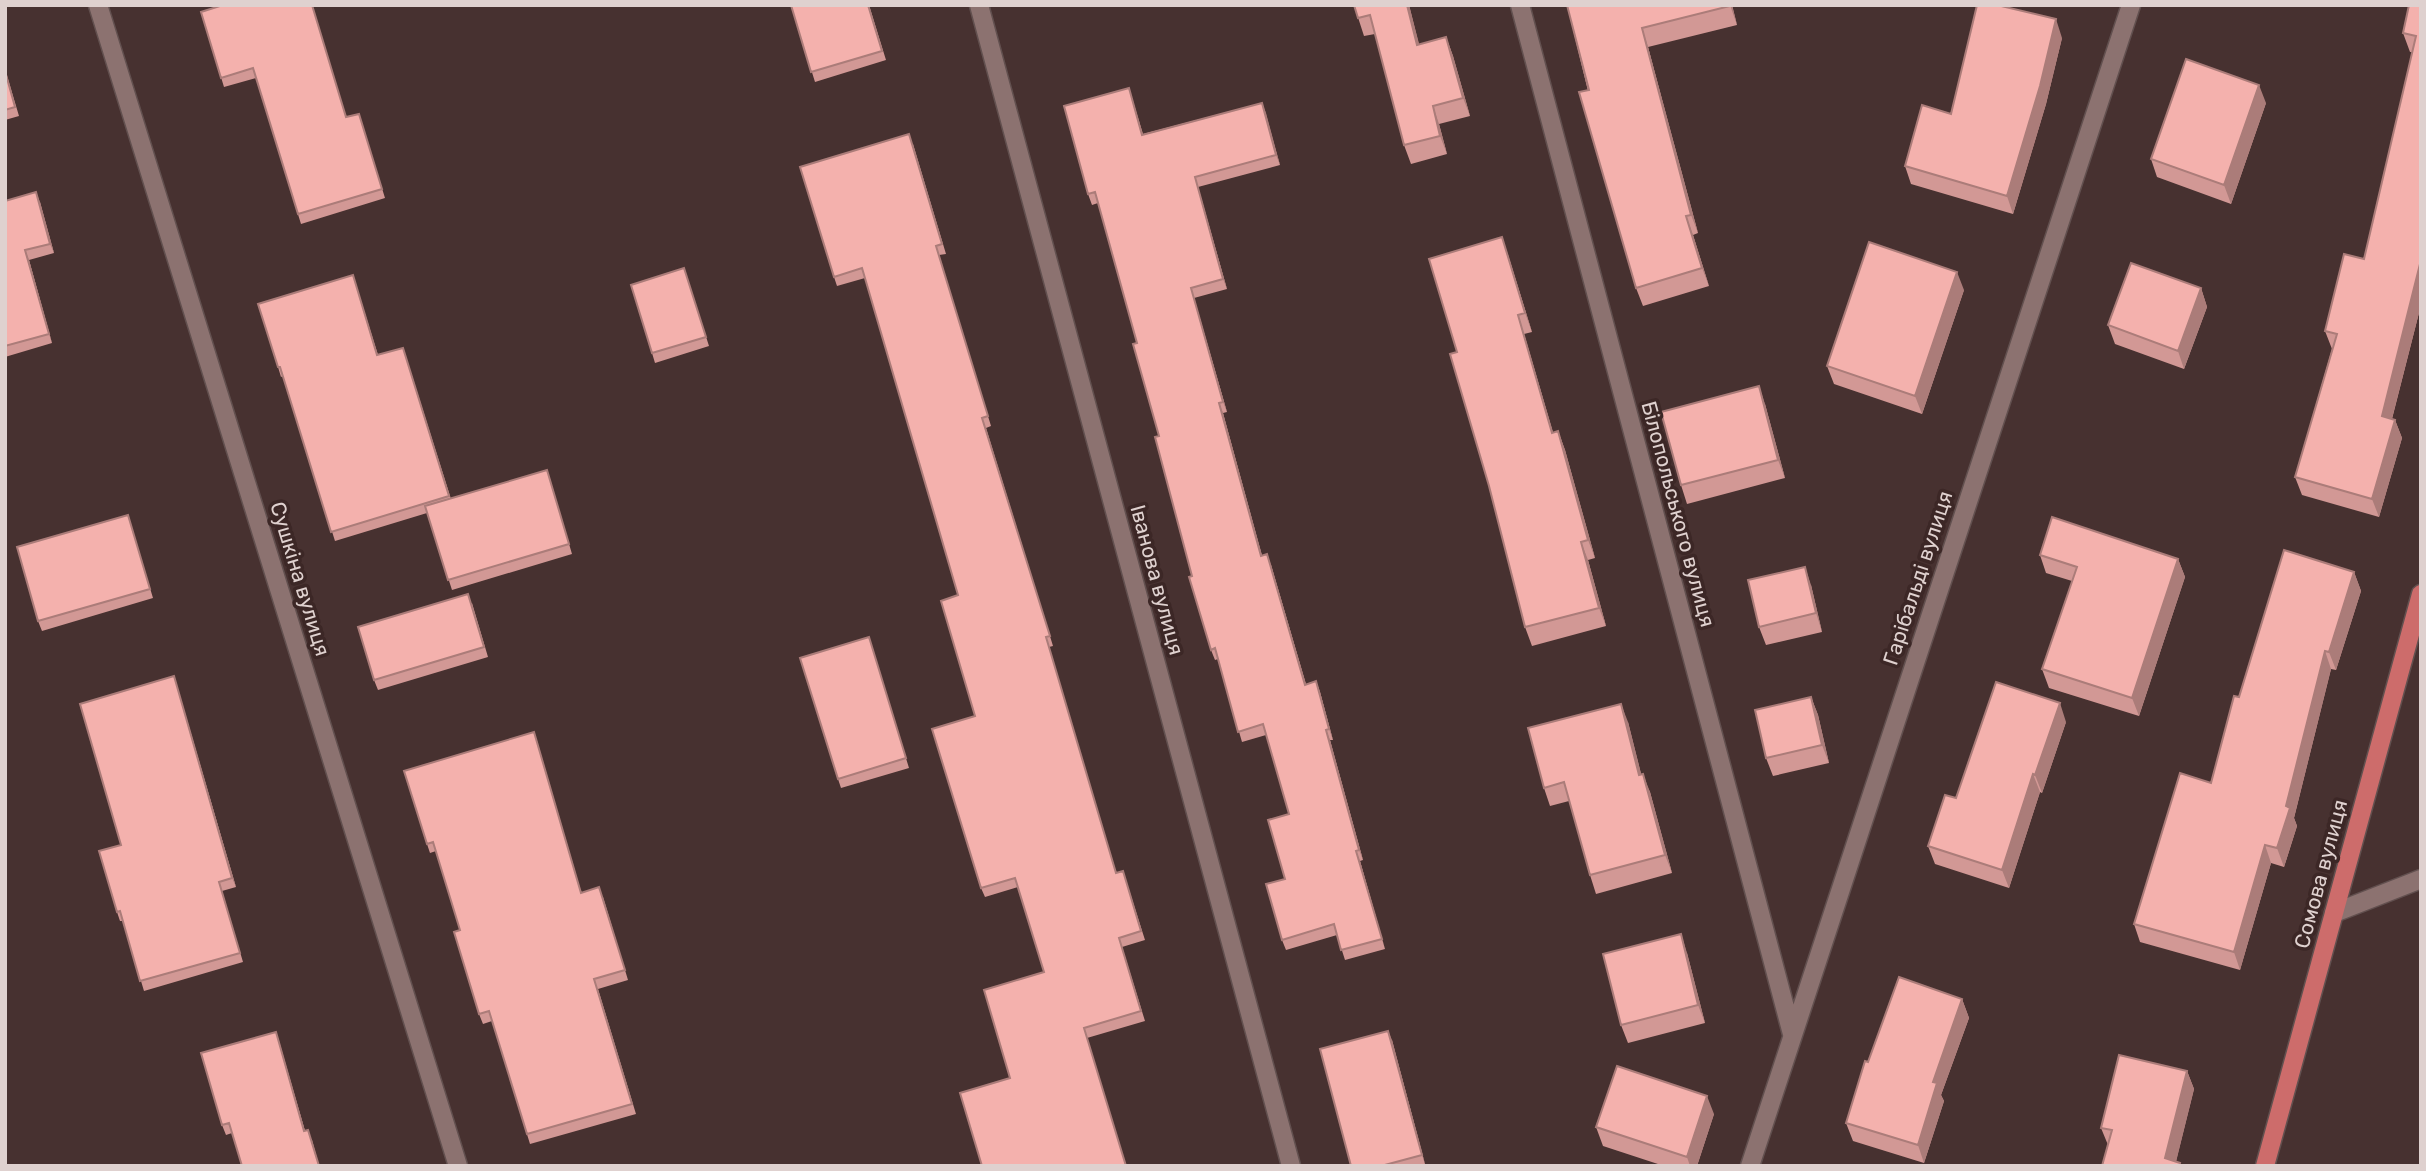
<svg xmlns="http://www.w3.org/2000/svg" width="2426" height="1171" font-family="Rubik,sans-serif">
<rect width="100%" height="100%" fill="#473130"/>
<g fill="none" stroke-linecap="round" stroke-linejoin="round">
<!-- minor casing -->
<g stroke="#62504f" stroke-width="21">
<path id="minor" d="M98,5L458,1166
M979,5L1291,1166
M1520,5L1792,1034
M2334,913L2421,879
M1750,1166L2131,5"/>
</g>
<!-- major casing -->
<g stroke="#62504f" stroke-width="21">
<path id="major" d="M2265,1166L2421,594"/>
</g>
<!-- minor -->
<use href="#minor" stroke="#8c7270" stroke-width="18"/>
<!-- major -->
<use href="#major" stroke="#cd6c6b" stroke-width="18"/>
</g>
<!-- wall -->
<path fill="#d29895" d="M791,5H869L886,60L815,82Z
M1354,5H1409L1419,45L1446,37L1453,56L1470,116L1439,124L1447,154L1411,164L1404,145L1375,34L1364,36Z
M1567,5H1732L1737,25L1648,47L1698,233L1693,235L1709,286L1643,306L1636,288Z
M2421,5V305L2392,419L2395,420L2402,438L2379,517L2302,495L2295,477L2332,349L2325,331L2364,259L2412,52H2410L2403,33Z
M201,12L347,117L359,114L385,198L301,224L256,78L224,87Z
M2062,38L2046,104L2013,214L1911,184L1905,166L1951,114Z
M5,69L19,116L5,120Z
M1132,98L1143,134L1262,103L1280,165L1198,187L1227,289L1194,298L1227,412L1223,413L1262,556L1271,565L1306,684L1316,681L1320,692L1333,740H1330L1363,860L1360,861L1385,949L1345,960L1337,935L1286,950L1282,940L1285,879L1289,814L1266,735L1242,742L1218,659L1215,660L1211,650L1192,576L1137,343L1098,203L1092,205L1088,194Z
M2266,103L2231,204L2157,177L2151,159Z
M913,144L946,254L939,255L991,426L986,428L1053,646L1049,647L1116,873L1123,871L1145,940L1122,947L1145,1021L1087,1038L1010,1078L1044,972L1018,887L985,897L981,888L975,716L958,595L865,278L837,286L834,277Z
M5,201L40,202L54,253L29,260L52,343L5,357Z
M1508,255L1532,332L1524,334L1553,433L1558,431L1565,450L1595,558L1588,560L1606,626L1532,646L1525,627L1457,352Z
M684,268L709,346L655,363L652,353Z
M356,285L378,355L406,357L451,499L550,479L572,554L452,590L427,513L335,541L283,376L281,377L278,367Z
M2201,288L2207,307L2184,369L2115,344L2108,325Z
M1964,290L1922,414L1834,384L1827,366Z
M1765,404L1785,478L1687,504L1681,485Z
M128,515L153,598L42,631L38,621Z
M2040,555L2178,559L2185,577L2139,716L2049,688L2042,669L2072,581L2046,573Z
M2354,572L2361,591L2336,670L2331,669L2294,818L2297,826L2284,867L2271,863L2240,970L2140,942L2134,924L2211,783L2239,697Z
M1811,585L1822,632L1766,645L1759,627Z
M472,603L488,657L378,690L374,680Z
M872,647L909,768L841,788L838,779Z
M177,686L236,887L222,891L243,962L144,991L123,921H120L117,912L121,845Z
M1811,697L1818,715L1829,763L1773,776L1766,758Z
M1628,722L1641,774L1650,792L1672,873L1596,894L1590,875L1569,801L1550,806L1544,788Z
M2066,722L2042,793L2040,792L2009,888L1935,864L1928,846Z
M534,732L581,893L603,897L628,980L598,989L636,1114L530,1144L492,1021L483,1024L479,1014L460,930L436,851L430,853L427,844Z
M1687,953L1705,1023L1628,1043L1621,1025Z
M1962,999L1969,1018L1941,1095L1944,1101L1924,1163L1853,1141L1846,1123L1868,1062Z
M276,1032L305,1131L312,1140L319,1166H242L232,1133L226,1135L222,1125Z
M1392,1040L1425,1164L1420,1166H1351Z
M2187,1071L2194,1089L2176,1161L2180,1163L2181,1166H2102L2108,1145L2101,1128Z
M1714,1114L1697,1166H1664L1603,1146L1596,1127Z"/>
<!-- shaded-wall -->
<path fill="#ab7c79" d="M1407,5H1409L1424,63L1417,45Z
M1730,5H1732L1737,25Z
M2056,19L2062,38L2046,104L2013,214L2007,196Z
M1642,28L1648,47L1698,233L1691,215Z
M1446,37L1453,56L1470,116L1463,98Z
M2259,85L2266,103L2231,204L2224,185Z
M1262,103L1266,113L1280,165L1276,155Z
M1433,106L1439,124L1447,154L1440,136Z
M1195,177L1198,187L1227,289L1223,279Z
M36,192L40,202L54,253L50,244Z
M1686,216L1693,235L1709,286L1702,268Z
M1502,237L1508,255L1532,332L1525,313Z
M25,250L29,260L52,343L49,334Z
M2421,260V305L2388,434L2382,416Z
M1957,272L1964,290L1922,414L1915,396Z
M1191,288L1194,298L1227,412L1223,402Z
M2201,288L2207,307L2184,369L2178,351Z
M1518,315L1524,334L1559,452L1552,433Z
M1759,386L1765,404L1785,478L1778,460Z
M1219,403L1223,413L1265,566L1261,556Z
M2395,420L2402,438L2379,517L2372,499Z
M1558,431L1565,450L1595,558L1588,540Z
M1581,542L1588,560L1606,626L1599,608Z
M1267,554L1271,565L1309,695L1305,685Z
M2178,559L2185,577L2139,716L2132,698Z
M1805,567L1811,585L1822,632L1816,613Z
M2354,572L2361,591L2336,670L2329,652Z
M1046,637L1049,647L1119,882L1116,873Z
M2325,651L2331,669L2294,818L2297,826L2284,867L2277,848L2286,806Z
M174,676L177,686L236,887L232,878Z
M1316,681L1320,692L1333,740L1329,729Z
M1811,697L1818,715L1829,763L1822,745Z
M2060,703L2066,722L2042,793L2035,775Z
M1621,704L1628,722L1646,793L1639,775Z
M1326,730L1330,740L1363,860L1359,850Z
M534,732L537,741L584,902L581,893Z
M1643,774L1650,792L1672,873L1665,855Z
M2033,774L2040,792L2009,888L2002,870Z
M2265,845L2271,863L2240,970L2234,952Z
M1356,851L1360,861L1385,949L1382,939Z
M1681,934L1687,953L1705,1023L1698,1005Z
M1962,999L1969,1018L1941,1095L1944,1101L1924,1163L1918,1145L1933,1082Z
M1388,1031L1392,1040L1425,1164L1422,1155Z
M276,1032L279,1041L308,1141L304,1131Z
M2187,1071L2194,1089L2175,1166L2165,1158Z
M1707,1096L1714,1114L1697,1166H1690L1687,1157Z"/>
<!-- building -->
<path fill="#f4b1ad" stroke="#ab7c79" stroke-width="2" d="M223,5H312L346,117L359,114L382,189L298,214L253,68L221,78L201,12Z
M791,5H868L882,51L811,72Z
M1354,5H1407L1417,45L1446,37L1463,98L1433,106L1440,136L1404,145L1370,15L1358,18Z
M1567,5H1730V6L1642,28L1691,215L1686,216L1702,268L1636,288L1579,92L1589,90Z
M1977,5H1997L2056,19L2040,86L2007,196L1905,166L1922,105L1951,114Z
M2409,5H2421V260L2382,416L2395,420L2372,499L2295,477L2337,334L2325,331L2344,254L2364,259L2416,36L2403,33Z
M2186,59L2259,85L2224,185L2151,159Z
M5,71L15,107L5,110Z
M1129,88L1142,135L1262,103L1276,155L1195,177L1223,279L1191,288L1223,402L1219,403L1261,556L1267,554L1305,685L1316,681L1329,729L1326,730L1359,850L1356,851L1382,939L1341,950L1334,924L1282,940L1266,884L1285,879L1268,820L1289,814L1263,724L1238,732L1215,648L1211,650L1189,577L1192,576L1155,437L1159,436L1133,344L1137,343L1095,192L1088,194L1064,106Z
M909,134L942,244L936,246L988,416L982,418L1050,636L1046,637L1116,873L1123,871L1141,931L1119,938L1141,1011L1084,1028L1126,1166H982L960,1093L1010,1078L984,990L1044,972L1015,878L981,888L932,729L975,716L941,601L958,595L862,268L834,277L800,167Z
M36,192L50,244L25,250L49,334L5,346V201Z
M1502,237L1525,313L1518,315L1552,433L1558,431L1588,540L1581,542L1599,608L1525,627L1489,486L1450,354L1457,352L1429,259Z
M1869,242L1957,272L1915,396L1827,366Z
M2131,263L2201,288L2178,351L2108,325Z
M684,268L706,337L652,353L631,285Z
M353,275L377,355L403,348L449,496L331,532L280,367H278L258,304Z
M1759,386L1778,460L1681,485L1661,412Z
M547,470L569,544L448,580L425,506Z
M128,515L150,589L38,621L17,547Z
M2052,517L2178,559L2132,698L2042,669L2077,567L2040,555Z
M2284,550L2354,572L2329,652L2325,651L2286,806L2290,808L2277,848L2265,845L2234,952L2134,924L2180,773L2211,783L2234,696L2239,697Z
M1805,567L1816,613L1759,627L1748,580Z
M468,594L484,647L374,680L358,627Z
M869,637L906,758L838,779L800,658Z
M174,676L232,878L219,882L240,953L140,981L120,911L117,912L99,851L121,845L80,704Z
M1996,682L2060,703L2035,775L2033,774L2002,870L1928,846L1945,795L1956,798Z
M1811,697L1822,745L1766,758L1755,710Z
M1621,704L1639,775L1643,774L1665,855L1590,875L1564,782L1544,788L1528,728Z
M534,732L581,893L599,887L625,970L594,979L632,1104L527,1134L489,1011L479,1014L454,932L460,930L433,842L427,844L404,771Z
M1681,934L1698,1005L1621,1025L1603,954Z
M1899,977L1962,999L1933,1082L1937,1083L1918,1145L1846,1123L1865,1061L1868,1062Z
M1388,1031L1422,1155L1381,1166H1351L1320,1049Z
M276,1032L304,1131L308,1130L319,1166H242L229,1123L222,1125L201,1053Z
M2119,1055L2187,1071L2165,1158L2180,1163L2179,1166H2102L2112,1130L2101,1128Z
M1617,1066L1707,1096L1687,1157L1596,1127Z"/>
<g text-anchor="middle" stroke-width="7" stroke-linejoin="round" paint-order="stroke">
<!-- street labels -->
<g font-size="21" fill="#dfd1cf" stroke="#3c2726">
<text transform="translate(1678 514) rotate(75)" y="7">Білопольського вулиця</text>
<text transform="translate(1918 578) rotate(-72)" y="7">Гарібальді вулиця</text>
<text transform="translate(300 579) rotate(73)" y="7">Сушкіна вулиця</text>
<text transform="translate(1157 580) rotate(75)" y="7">Іванова вулиця</text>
<text transform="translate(2321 874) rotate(-75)" y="7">Сомова вулиця</text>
</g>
</g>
<!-- border -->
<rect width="2426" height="1171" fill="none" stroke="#dfd1cf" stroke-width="14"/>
</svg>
